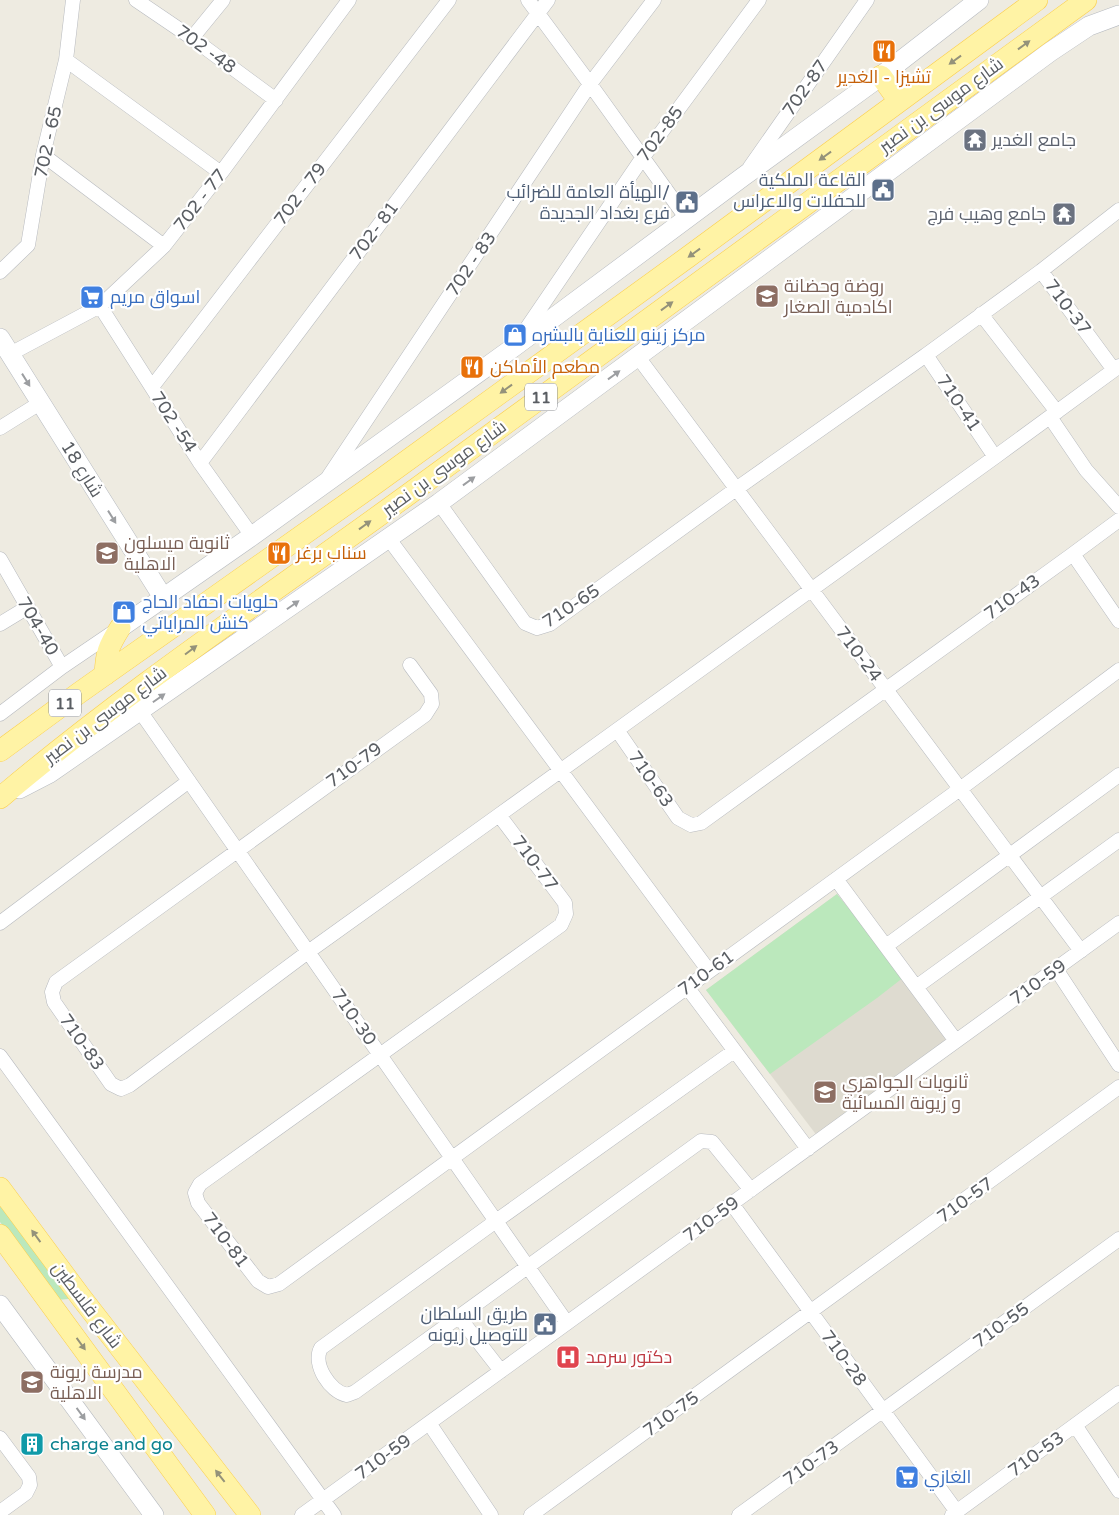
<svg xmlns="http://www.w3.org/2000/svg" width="1119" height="1515" font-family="'Varela Round',Cairo,sans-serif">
<rect width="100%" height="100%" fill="#eeebe1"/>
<!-- education -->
<path fill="#dedbd0" d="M837,894L953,1038L821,1141L706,990Z"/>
<!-- green -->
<path fill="#bbe8bc" d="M837,894L904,977L877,998L770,1074L706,990Z
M0,1206L71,1296L68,1299L57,1300L0,1222Z"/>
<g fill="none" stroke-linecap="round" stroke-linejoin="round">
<!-- street casing -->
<g stroke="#b7babf" stroke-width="15">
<path id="street" d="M136,0L192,38L276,100
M528,0L590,84L687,219
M192,38L223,0
M66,60L221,173
M43,155L164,246
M750,167L867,0
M1119,210L1041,271L1114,370L1119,366
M0,272L28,245L43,155L66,60L73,0
M100,306L200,463L252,536
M981,314L1057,412
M520,338L643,157L759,0
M10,354L100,306L164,246L221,173L349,0
M926,355L1041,271
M638,357L1081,951
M152,387L449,0
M1050,417L1086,470L1119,507
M0,428L40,403
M995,457L1114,370
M200,463L548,0
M329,476L590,84L654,0
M439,503L525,623L537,628L550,624L736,489L926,355L995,457L617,730L678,818L691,825L701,823L1073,554L1119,621
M389,539L709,971
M1073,554L1119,520
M0,559L62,667
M0,624L28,607
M410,665L431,694L432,704L425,715L56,982L52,992L54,1002L111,1084L121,1089L130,1085L308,952L499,815L565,903L566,914L561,925L200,1184L195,1193L198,1203L258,1281L268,1287L279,1284L960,789L1119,670
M140,711L567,1323
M0,714L62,667L115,631
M499,815L617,730
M836,879L956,1041
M0,923L189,781
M886,946L1119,775
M1056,969L1119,1065
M687,987L808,1149
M916,987L1119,840
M734,1051L496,1221L321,1348C312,1364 330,1392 347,1395L355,1392L701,1141L712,1142L751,1190
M0,1056L334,1515
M732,1204L957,1512
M459,1317L501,1371
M429,1423L491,1515
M1075,1425L1119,1491
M0,1438L29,1477L30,1485L26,1493L0,1512
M302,1515L1119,923
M531,1515L1119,1087
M739,1515L1119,1239
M952,1515L1119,1393"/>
</g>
<!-- secondary casing -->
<g stroke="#b7bbc1" stroke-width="20">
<path id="secondary" d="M0,338L164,599
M120,628L252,536L514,347L744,176L881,76L979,0
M19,789L50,773L439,503L1050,52L1089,26L1119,15
M0,1305L154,1515"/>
</g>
<!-- primary casing -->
<g stroke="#fccf4c" stroke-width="22">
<path id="primary" d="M881,76L899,101
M105,675C106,653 108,647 120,628
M0,751L79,693L372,486L688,257L1037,0
M0,798C128,690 267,597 402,499C630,332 858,166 1086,0
M0,1188L80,1296L250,1515
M0,1235L205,1515"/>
</g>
<!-- street -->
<use href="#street" stroke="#fff" stroke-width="14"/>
<!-- secondary -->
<use href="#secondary" stroke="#fff" stroke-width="19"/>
<!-- primary -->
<use href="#primary" stroke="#fff3a5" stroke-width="21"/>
</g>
<!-- one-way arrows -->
<defs><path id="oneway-solid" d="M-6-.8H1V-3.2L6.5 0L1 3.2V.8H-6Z" transform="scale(1.25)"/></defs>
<g fill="#94927a">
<use href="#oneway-solid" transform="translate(1024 45) rotate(-36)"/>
<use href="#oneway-solid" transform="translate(955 60) rotate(144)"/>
<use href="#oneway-solid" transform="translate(825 156) rotate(144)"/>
<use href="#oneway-solid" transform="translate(694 253) rotate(144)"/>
<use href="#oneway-solid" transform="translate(667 306) rotate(-36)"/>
<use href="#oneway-solid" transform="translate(506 389) rotate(144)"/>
<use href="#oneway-solid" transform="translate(365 525) rotate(-36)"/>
<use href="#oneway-solid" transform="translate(191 650) rotate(-37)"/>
<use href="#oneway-solid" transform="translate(36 1236) rotate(-126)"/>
<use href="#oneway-solid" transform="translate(81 1344) rotate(54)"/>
<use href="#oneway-solid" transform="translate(220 1476) rotate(-128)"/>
</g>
<g fill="#9c9ea1">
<use href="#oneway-solid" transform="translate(614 375) rotate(-36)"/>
<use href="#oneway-solid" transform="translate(26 380) rotate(58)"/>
<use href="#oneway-solid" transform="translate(469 481) rotate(-36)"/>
<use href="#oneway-solid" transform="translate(112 517) rotate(58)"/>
<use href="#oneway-solid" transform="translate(293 605) rotate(-35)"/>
<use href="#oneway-solid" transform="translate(159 698) rotate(-35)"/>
<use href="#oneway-solid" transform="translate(81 1414) rotate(54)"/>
</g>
<!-- icons -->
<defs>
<g id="restaurant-square" transform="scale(1.25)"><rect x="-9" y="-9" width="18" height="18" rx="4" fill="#e8710a" stroke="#fff"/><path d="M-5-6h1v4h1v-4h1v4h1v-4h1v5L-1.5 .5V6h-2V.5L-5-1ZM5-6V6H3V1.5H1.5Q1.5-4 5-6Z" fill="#fff"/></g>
<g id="temple-square" transform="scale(1.25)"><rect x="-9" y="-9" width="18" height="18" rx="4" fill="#6b7280" stroke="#fff"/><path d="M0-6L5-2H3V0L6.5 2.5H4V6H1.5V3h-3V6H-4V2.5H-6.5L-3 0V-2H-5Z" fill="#fff"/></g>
<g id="civic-square" transform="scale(1.25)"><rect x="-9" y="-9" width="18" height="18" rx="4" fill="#5c6f8a" stroke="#fff"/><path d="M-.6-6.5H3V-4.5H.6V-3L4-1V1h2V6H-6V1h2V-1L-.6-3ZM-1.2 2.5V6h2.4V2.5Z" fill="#fff"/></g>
<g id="school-square" transform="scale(1.25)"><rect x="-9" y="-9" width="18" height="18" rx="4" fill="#8d6e63" stroke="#fff"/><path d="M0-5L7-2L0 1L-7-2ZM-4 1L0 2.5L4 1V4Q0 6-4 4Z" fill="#fff"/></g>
<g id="supermarket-square" transform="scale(1.25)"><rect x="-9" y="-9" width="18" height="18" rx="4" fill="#3f7fe0" stroke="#fff"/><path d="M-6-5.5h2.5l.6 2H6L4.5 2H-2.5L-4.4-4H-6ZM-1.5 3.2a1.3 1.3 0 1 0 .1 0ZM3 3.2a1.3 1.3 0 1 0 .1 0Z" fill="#fff"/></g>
<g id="shop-square" transform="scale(1.25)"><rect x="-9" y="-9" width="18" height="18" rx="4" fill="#3f7fe0" stroke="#fff"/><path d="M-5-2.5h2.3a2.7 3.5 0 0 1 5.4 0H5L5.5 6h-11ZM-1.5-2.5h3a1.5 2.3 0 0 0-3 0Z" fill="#fff"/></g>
<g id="hospital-square" transform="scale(1.25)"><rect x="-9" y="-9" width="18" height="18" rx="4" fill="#e0444e" stroke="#fff"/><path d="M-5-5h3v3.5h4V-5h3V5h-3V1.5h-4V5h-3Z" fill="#fff"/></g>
<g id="building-square" transform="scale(1.25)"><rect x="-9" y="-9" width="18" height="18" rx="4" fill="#0f9aa8" stroke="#fff"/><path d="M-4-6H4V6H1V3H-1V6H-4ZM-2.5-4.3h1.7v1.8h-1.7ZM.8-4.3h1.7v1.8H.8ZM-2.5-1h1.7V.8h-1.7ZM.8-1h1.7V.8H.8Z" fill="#fff"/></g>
</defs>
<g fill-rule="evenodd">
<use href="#restaurant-square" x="884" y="51"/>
<use href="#temple-square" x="975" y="140"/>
<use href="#civic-square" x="883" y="190"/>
<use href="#civic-square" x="687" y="202"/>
<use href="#temple-square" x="1064" y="214"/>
<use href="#school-square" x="767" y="296"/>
<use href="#supermarket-square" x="92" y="297"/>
<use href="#shop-square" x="515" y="335"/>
<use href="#restaurant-square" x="472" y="367"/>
<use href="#school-square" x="107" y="553"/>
<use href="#restaurant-square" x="279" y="553"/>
<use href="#shop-square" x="124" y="612"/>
<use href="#school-square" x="825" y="1092"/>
<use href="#civic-square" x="545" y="1324"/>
<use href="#hospital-square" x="568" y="1357"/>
<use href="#school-square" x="32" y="1382"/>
<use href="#building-square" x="32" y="1444"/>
<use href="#supermarket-square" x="907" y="1477"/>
</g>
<g text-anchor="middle" stroke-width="4.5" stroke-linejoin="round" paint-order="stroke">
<!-- shield labels -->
<g fill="#fff" stroke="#8c8e92" stroke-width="1">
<rect x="525" y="383.5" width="32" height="27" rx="4"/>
<rect x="49" y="689.5" width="32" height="27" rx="4"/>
</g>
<g font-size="16" font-weight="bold" fill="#5a5e63">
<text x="541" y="403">11</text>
<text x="65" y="709">11</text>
</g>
<!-- street labels -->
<g font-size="18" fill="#5a5e63" stroke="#fff">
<text transform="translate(206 49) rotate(36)" y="6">702 -48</text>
<text transform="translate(805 88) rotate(-55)" y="6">702-87</text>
<text transform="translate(941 105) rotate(-36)" y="6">شارع موسى بن نصير</text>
<text transform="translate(660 134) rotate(-54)" y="6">702-85</text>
<text transform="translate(48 142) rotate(-78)" y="6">702 - 65</text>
<text transform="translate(300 194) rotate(-53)" y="6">702 - 79</text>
<text transform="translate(200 200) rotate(-52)" y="6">702 - 77</text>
<text transform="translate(374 231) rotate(-53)" y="6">702- 81</text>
<text transform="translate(471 264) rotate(-56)" y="6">702 - 83</text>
<text transform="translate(1068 307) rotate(53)" y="6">710-37</text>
<text transform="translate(959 403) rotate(56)" y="6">710-41</text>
<text transform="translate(174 422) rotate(57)" y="6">702 -54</text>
<text transform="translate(444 468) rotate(-36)" y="6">شارع موسى بن نصير</text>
<text transform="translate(82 469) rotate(58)" y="6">شارع 18</text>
<text transform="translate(1012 597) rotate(-36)" y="6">710-43</text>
<text transform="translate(571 606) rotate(-33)" y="6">710-65</text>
<text transform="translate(38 626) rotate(60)" y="6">704-40</text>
<text transform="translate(859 654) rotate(53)" y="6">710-24</text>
<text transform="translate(105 715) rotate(-37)" y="6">شارع موسى بن نصير</text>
<text transform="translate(354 765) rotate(-36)" y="6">710-79</text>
<text transform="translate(651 779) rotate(55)" y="6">710-63</text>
<text transform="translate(535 863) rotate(53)" y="6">710-77</text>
<text transform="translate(706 973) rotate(-36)" y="6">710-61</text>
<text transform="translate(1038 982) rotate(-36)" y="6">710-59</text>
<text transform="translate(354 1017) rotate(55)" y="6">710-30</text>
<text transform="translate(82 1042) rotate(55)" y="6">710-83</text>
<text transform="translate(965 1200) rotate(-36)" y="6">710-57</text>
<text transform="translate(711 1219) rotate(-36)" y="6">710-59</text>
<text transform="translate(226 1240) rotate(53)" y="6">710-81</text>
<text transform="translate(87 1305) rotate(53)" y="6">شارع فلسطين</text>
<text transform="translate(1001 1325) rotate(-36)" y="6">710-55</text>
<text transform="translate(844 1358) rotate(54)" y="6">710-28</text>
<text transform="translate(671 1414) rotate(-36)" y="6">710-75</text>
<text transform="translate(1036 1454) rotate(-36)" y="6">710-53</text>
<text transform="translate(383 1457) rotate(-36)" y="6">710-59</text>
<text transform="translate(811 1463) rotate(-36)" y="6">710-73</text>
</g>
<!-- food labels -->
<g font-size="18" fill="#c56008" stroke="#fff" text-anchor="start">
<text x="884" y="83" text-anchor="middle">تشيزا - الغدير</text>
<text x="490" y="373">مطعم الأماكن</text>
<text x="296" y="559">سناب برغر</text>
</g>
<!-- worship labels -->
<g font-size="18" fill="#5b616d" stroke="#fff" text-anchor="start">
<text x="992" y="146">جامع الغدير</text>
<text x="1046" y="220" text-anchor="end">جامع وهيب فرج</text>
</g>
<!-- service labels -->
<g font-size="18" fill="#4e5e75" stroke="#fff" text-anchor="end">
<text x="866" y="186">القاعة الملكية<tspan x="866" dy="21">للحفلات والاعراس</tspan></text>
<text x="670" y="198">الهيأة العامة للضرائب/<tspan x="670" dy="21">فرع بغداد الجديدة</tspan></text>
<text x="528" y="1320">طريق السلطان<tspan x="528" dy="21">للتوصيل زيونه</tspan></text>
</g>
<!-- education labels -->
<g font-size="18" fill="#785e54" stroke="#fff" text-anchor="start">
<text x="784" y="292">روضة وحضانة<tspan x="784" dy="21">اكادمية الصغار</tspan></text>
<text x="124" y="549">ثانوية ميسلون<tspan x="124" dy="21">الاهلية</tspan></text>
<text x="842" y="1088">ثانويات الجواهري<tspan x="842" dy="21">و زيونة المسائية</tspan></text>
<text x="50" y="1378">مدرسة زيونة<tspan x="50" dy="21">الاهلية</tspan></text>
</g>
<!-- shop labels -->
<g font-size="18" fill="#366cbe" stroke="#fff" text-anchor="start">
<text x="110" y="303">اسواق مريم</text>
<text x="532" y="341">مركز زينو للعناية بالبشره</text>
<text x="142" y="608">حلويات احفاد الحاج<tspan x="142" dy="21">كنش المراياتي</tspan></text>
<text x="924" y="1483">الغازي</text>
</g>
<!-- health labels -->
<g font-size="18" fill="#be3a42" stroke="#fff" text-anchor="start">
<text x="586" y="1363">دكتور سرمد</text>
</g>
<!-- culture labels -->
<g font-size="18" fill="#0d838f" stroke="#fff" text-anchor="start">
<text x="50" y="1450">charge and go</text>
</g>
</g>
</svg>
